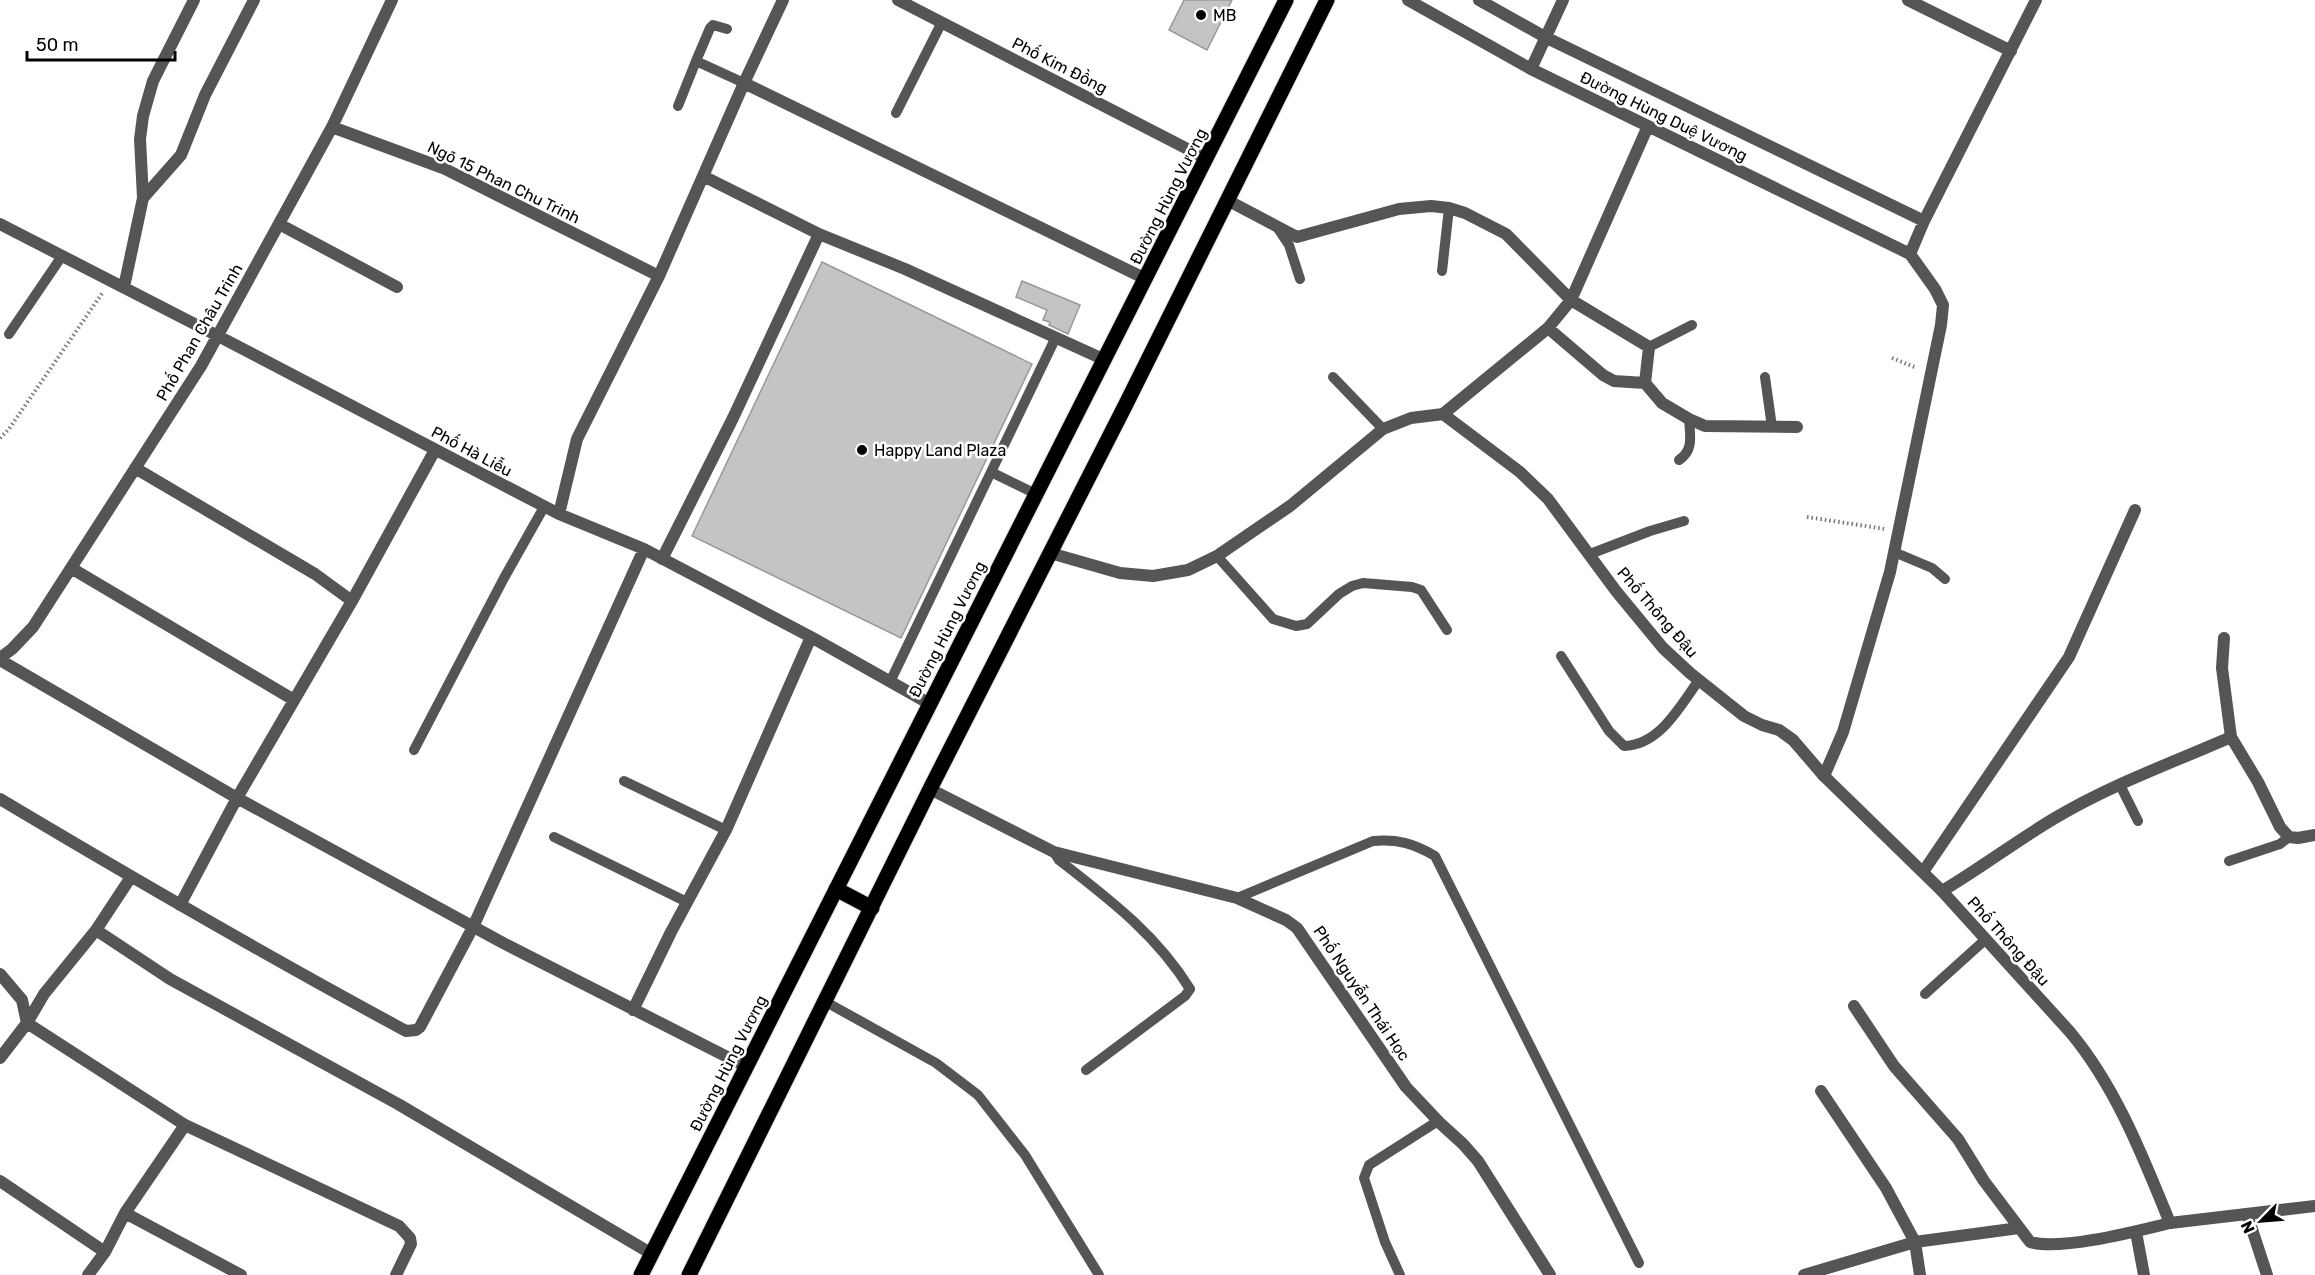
<svg xmlns="http://www.w3.org/2000/svg" width="2315" height="1275" font-family="Rubik,sans-serif">
<rect width="100%" height="100%" fill="#fff"/>
<!-- building -->
<path fill="#c4c4c4" stroke="#999" stroke-width="1.5" d="M1184,0H1232L1207,50L1169,30Z
M822,262L1032,364L901,638L692,536Z
M1022,281L1080,305L1068,334L1049,325L1050,322L1043,320L1047,310L1016,297Z"/>
<g fill="none" stroke-linecap="round" stroke-linejoin="round">
<!-- primary casing -->
<g stroke="#dbdbdb" stroke-width="17">
<path id="primary" d="M836,889L872,908
M641,1275L1286,0
M689,1275L930,789L1126,404L1327,0"/>
</g>
<!-- path -->
<path stroke="#777" stroke-width="4" stroke-dasharray="1.5 3" stroke-linecap="butt" d="M1892,358L1917,368
M0,438L9,429L103,292
M1807,517L1885,529"/>
<!-- service -->
<path stroke="#555" stroke-width="10" d="M727,29L713,25L710,28L696,61L744,83
M678,106L696,61
M896,113L942,22
M1277,227L1289,245L1300,279
M1442,271L1449,208
M9,334L62,256
M1649,347L1692,325
M1333,377L1383,429
M1765,377L1772,427
M1679,460C1694,450 1690,436 1689,419
M991,472L1036,494
M1894,552L1932,568L1945,579
M1590,554L1650,531L1684,521
M1217,556L1273,619L1296,626L1307,624L1339,594L1352,586L1363,583L1412,587L1421,590L1447,630
M1561,656L1609,731L1624,746C1660,745 1680,706 1699,680
M890,682L1056,337
M414,750L504,578L544,507
M624,781L726,830
M2120,785L2138,821
M554,837L687,902
M1054,852L1059,860C1109,899 1156,934 1190,989L1185,996L1086,1070
M2229,861L2280,844L2289,837
M1237,898L1373,841C1397,839 1413,843 1435,856L1639,1263
M1925,994L1986,939
M826,1002L936,1063L978,1095L1025,1155L1099,1275
M1400,1275L1385,1242L1364,1178L1369,1165L1438,1121"/>
<!-- minor -->
<path stroke="#555" stroke-width="12" d="M898,0L1207,159
M1408,0L1531,69L1910,254
M1479,0L1545,37L1924,221
M1908,0L2011,51
M1531,69L1563,0
M744,83L1146,279
M332,127L443,168L659,276
M703,176L819,234L905,269L1105,360
M143,198L181,155L205,95L254,0
M1227,200L1297,237L1399,209L1431,206L1449,208L1465,213L1506,234L1571,300L1649,347L1645,383L1662,403L1689,419L1705,426L1797,427
M0,224L218,336L559,514L644,549L811,637L930,704
M279,224L397,287
M1910,254L1924,221L2036,0
M124,287L143,198L140,139L143,116L153,81L194,0
M1548,328L1603,375L1614,381L1645,383
M1443,414L1548,328L1571,300L1648,126
M135,468L315,574L352,601L237,798L180,905
M559,514L577,439L659,276L744,83L783,0
M662,559L733,418L819,234
M71,568L294,700
M352,601L435,450
M2224,638L2222,668L2231,737L2258,782L2280,827L2289,837L2298,838L2315,835
M0,658L12,649L33,627L201,366L332,127L392,0
M0,660L237,798L505,944L747,1067
M1824,776L1843,732L1890,572L1941,325L1943,305L1935,289L1910,254
M930,789L1054,852L1237,898L1286,920L1297,928L1406,1087L1441,1124L1463,1144L1478,1161L1550,1275
M0,799C134,879 269,957 406,1031L416,1030L420,1027L473,927L644,549
M1923,872L2069,657L2135,510
M1942,891C1981,868 2016,841 2055,818C2110,785 2172,763 2231,737
M96,930L170,979L398,1104L652,1254
M0,974L22,1000L27,1023L185,1125L399,1226L410,1238L411,1244L396,1275
M1854,1006L1894,1066L1958,1139L1984,1181L2030,1242C2061,1251 2137,1231 2170,1223
M633,1010L671,932L726,830L811,637
M0,1058L27,1023L44,994L96,930L131,877
M1821,1091L1886,1188L1915,1242L1920,1275
M0,1181L105,1252
M125,1213L241,1275
M2247,1214L2267,1275
M2136,1232L2144,1275
M88,1275L105,1252L125,1213L185,1125
M1804,1275L1915,1242L2019,1228"/>
<!-- tertiary -->
<path stroke="#555" stroke-width="12" d="M1050,553L1120,573L1153,576L1188,570L1217,556L1290,506L1383,429L1411,418L1443,414L1520,472L1548,499L1616,591L1663,648L1690,673L1744,716L1762,725L1779,730L1793,740L1824,776L1942,891L2070,1032C2116,1087 2143,1157 2170,1223L2315,1206"/>
<!-- primary -->
<use href="#primary" stroke="#000" stroke-width="15"/>
</g>
<!-- markers -->
<g fill="#000" stroke="#fff" stroke-width="2">
<circle cx="1201" cy="15" r="6"/>
<circle cx="862" cy="450" r="6"/>
</g>
<g text-anchor="middle" stroke-width="5" stroke-linejoin="round" paint-order="stroke">
<!-- poi labels -->
<g font-size="16" fill="#000" stroke="#fff" text-anchor="start">
<text x="1213" y="21">MB</text>
<text x="874" y="456">Happy Land Plaza</text>
</g>
<!-- street labels -->
<g font-size="16" fill="#000" stroke="#fff">
<text transform="translate(1060 65) rotate(27)" y="6">Phố Kim Đồng</text>
<text transform="translate(1664 116) rotate(26)" y="6">Đường Hùng Duệ Vương</text>
<text transform="translate(504 182) rotate(26)" y="6">Ngõ 15 Phan Chu Trinh</text>
<text transform="translate(1168 196) rotate(-63)" y="6">Đường Hùng Vương</text>
<text transform="translate(199 332) rotate(-60)" y="6">Phố Phan Châu Trinh</text>
<text transform="translate(472 451) rotate(28)" y="6">Phố Hà Liễu</text>
<text transform="translate(1658 612) rotate(49)" y="6">Phố Thông Đậu</text>
<text transform="translate(947 629) rotate(-63)" y="6">Đường Hùng Vương</text>
<text transform="translate(2009 941) rotate(48)" y="6">Phố Thông Đậu</text>
<text transform="translate(1362 993) rotate(56)" y="6">Phố Nguyễn Thái Học</text>
<text transform="translate(728 1063) rotate(-63)" y="6">Đường Hùng Vương</text>
</g>
</g>
<!-- north arrow -->
<g transform="translate(2261 1221) rotate(245)" stroke="#ffffff" stroke-width="4.5" paint-order="stroke">
<path d="M0-4.5L10 22L0 15L-10 22Z" fill="#000000"/>
<text y="-9" font-size="16" font-weight="bold" text-anchor="middle" fill="#000000">N</text>
</g>
<!-- scale -->
<path d="M27 51v9h148v-9" fill="none" stroke="#000000" stroke-width="3"/>
<text x="36" y="51" font-size="18" fill="#000000" stroke="#ffffff" stroke-width="4.5" paint-order="stroke">50 m</text>
</svg>
